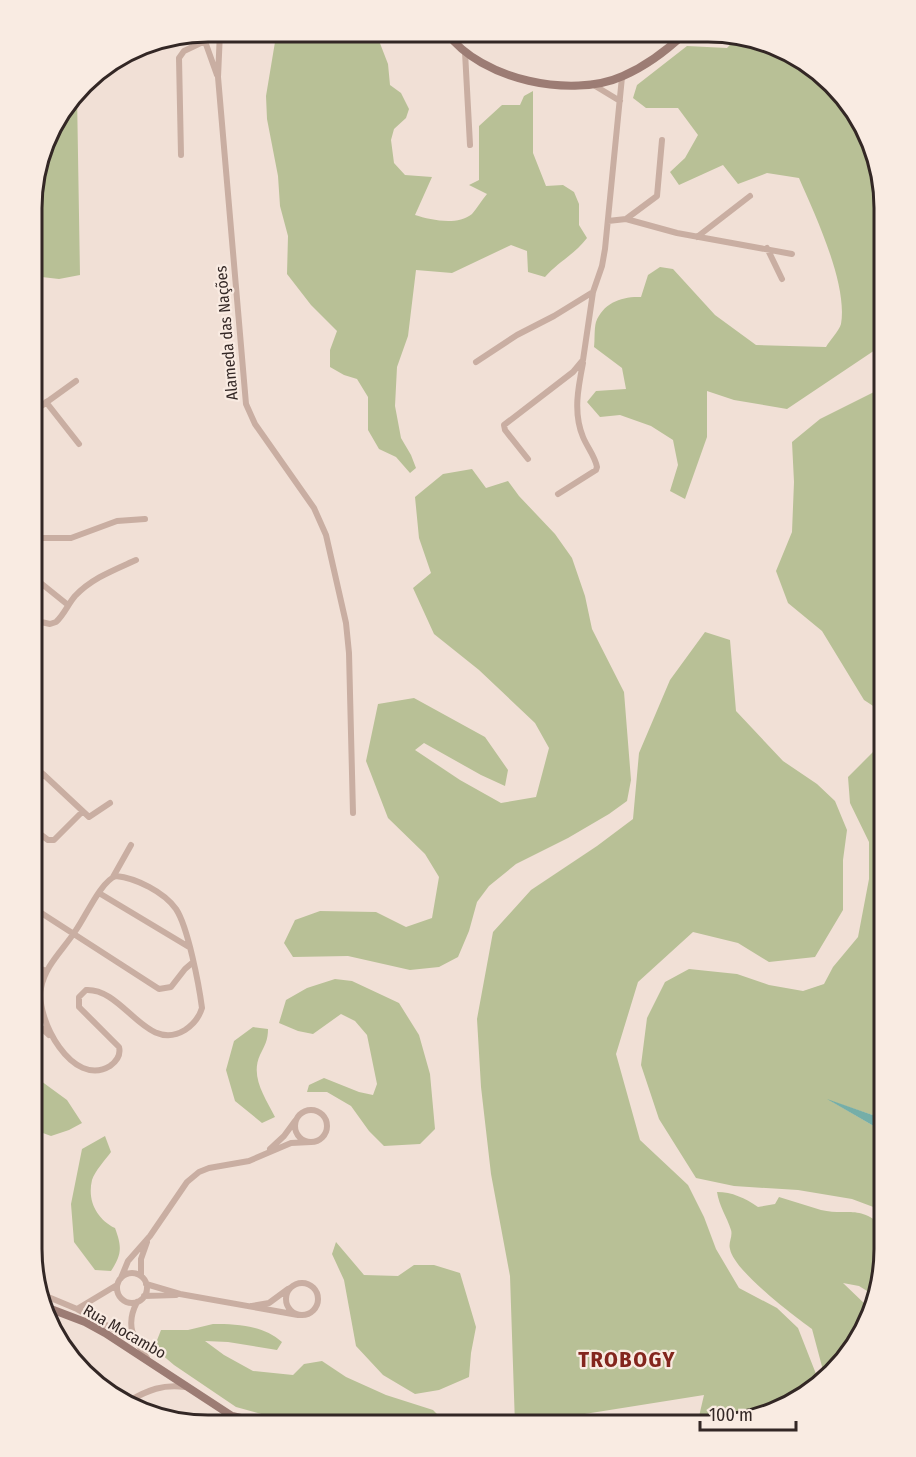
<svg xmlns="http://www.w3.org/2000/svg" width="916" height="1457" font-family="'Fira Sans Condensed',sans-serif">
<rect width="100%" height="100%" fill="#f1e0d6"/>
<!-- green -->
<path fill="#b8c096" d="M278,32L376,33L388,64L390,85L401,93L409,109L406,118L394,129L391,140L394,163L405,175L432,177L415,215C431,220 457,226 472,214C477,208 482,200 487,194L469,185L479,180V126L502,105H520L524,96L533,91V153L546,186L563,185L574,192L579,204V225L587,238C575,254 558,262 545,277L528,272L527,251L511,245L452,273L416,270L408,336L397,367L395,406L401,438L411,455L416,468L410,473L396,457L379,449L368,430V397L357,379L344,375L330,367V350L337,331L311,305L287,274L288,236L280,206L278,176L267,119L266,96L275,42Z
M739,35L824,75L871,141L875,158L868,167L874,185L879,182L884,208V344L787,409L734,400L707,391V437L685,499L670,491L678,465L673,440L651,426L620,415L600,417L587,402L596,391L626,389L622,368L594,347C595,340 594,329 596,322C603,303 622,296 641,297L648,275L660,267L673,269L715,315L756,345L826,347C830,340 839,331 841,324C848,284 815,215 799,178L767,173L738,184L723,165L679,185L670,172L685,158L698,135L678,108H646L633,98L637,85L687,46L727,48Z
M77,94L80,275L59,279L33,276V186L50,130Z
M884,387V713L864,700L822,631L788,603L776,571L792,532L794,482L792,442L820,419Z
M472,469L486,488L508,481L519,496L555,534L572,558L585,596L592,629L624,692L631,780L627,801L609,814L568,838L516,864L489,886L477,902L469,931L458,957L439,967L410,970L348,956L293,957L284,943L295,920L320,911L376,912L406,927L432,918L439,877L425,854L388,818L366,761L378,704L414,698L485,737L508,770L505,786L481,775L424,743L415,750L460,780L501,803L536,797L549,748L535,723L479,670L434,634L413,588L431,573L419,538L415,497L443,474Z
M705,632L730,640L736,711L783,761L817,784L835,801L847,830L843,860V910L815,957L769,962L738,943L693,932L638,982L616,1054L640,1140L688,1185L704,1217L716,1249L739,1288L777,1308L798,1328L818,1379L775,1412L708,1425H697L704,1395L572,1416L570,1425H515L510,1276L491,1174L481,1087L477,1019L493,932L531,890L597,846L633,819L639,753L670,680Z
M884,741V1119L831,1101L884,1132V1211L852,1199L798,1190L734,1186L696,1178L659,1119L641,1065L647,1018L665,982L689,969L737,974L769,985L803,991L824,984L833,967L858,937L869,879V842L850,803L848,777Z
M335,979L352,981L399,1003L419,1035L430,1074L435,1129L420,1144L384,1146L369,1131L351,1106L327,1092H307L309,1085L324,1078L359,1092L373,1095L377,1084L367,1035L355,1021L341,1014L313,1034L298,1031L279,1023L286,1000L307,988Z
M253,1027L268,1029C268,1040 265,1045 260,1055C250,1077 265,1097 275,1117L262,1123L235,1101L226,1070L234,1041Z
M32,1042L41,1049V1081L67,1100L82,1123L69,1130L51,1136L32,1129Z
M105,1136L111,1152C105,1160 95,1171 92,1180C87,1201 97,1219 115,1228C122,1247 122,1254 111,1271L95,1270L74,1242L71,1204L82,1149Z
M717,1192C732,1192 745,1198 758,1207L775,1204L779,1197C793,1201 807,1206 821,1210C848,1216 858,1204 884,1227V1261L872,1294L859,1286L843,1283L867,1306L848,1356L824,1374L812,1329C793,1315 734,1271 730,1249C728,1243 733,1236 731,1230C727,1217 719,1206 717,1192Z
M336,1242L364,1275L398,1276L414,1265H434L460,1273L476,1327L471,1353L469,1377L439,1390L415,1394L383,1375L356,1346L344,1280L332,1254Z
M213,1324C237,1324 263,1325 282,1342L277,1350L228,1342L205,1341L224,1355L253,1371L293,1375L304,1364L322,1361L346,1377L386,1395L433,1410L448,1425L343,1424L269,1416L236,1407L174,1365L154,1348L161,1330H188Z"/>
<!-- water -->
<path fill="#75aea8" d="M827,1099L884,1119V1132Z"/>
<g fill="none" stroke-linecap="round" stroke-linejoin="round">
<!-- street -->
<path stroke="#c9aea2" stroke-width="6" d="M220,32L218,77L246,404L255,424L314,508L326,535L346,623L349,653L353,813
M202,33L217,75
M465,52L470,145
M592,84L620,101
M181,155L179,58L184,51L205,41
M626,219L657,196L662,140
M608,221L626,219L677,233L792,254
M697,237L750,196
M767,248L782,279
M476,362L517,335L554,316L593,292
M46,402L79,444
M33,412L76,381
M528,459L505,430L504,425L573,372L583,360L593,292L602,266L605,249L622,77
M558,494L596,470L597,467C595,456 587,447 583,437C573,413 578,388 583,363
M32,540L39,538H71L117,521L145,519
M32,576L68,605
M32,620L50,624L56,622C64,615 68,604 75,596C92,578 114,570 136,560
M32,769H37L43,774L89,817L110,803
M32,785L43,774
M32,828L48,840H54L82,812
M116,876C136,878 164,892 176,909C188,927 199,985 202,1008C199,1018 194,1024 185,1030C146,1054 124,988 86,990L79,997V1007L119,1047C121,1055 117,1061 110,1066C73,1089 35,1019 41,988C45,965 64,949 76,930C86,916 101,881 116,876Z
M113,877L131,845
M99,893L189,947
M32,907L159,989L171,987L185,969L192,963
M32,965L46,971
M32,1019L49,1035
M295 1126a16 16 0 1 1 32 0a16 16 0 1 1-32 0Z
M270,1149L284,1136L295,1121
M117 1288a15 15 0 1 1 30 0a15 15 0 1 1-30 0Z
M141,1276V1259L147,1242
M121,1278L128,1261L150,1236L187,1182L199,1172L209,1168L249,1161L291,1143L311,1142
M286 1299a16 16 0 1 1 32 0a16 16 0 1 1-32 0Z
M146,1284L180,1294L298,1315
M41,1294L77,1309L135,1341
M144,1296L176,1295
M137,1302C125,1325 133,1338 147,1358
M252,1306L269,1303L288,1289
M77,1309L117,1285
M129,1401C148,1390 163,1384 185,1387"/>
<!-- secondary -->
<path stroke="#9c7c74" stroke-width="8" d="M447,33C481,80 572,99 623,76C646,66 666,51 684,34
M43,1306L85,1322L105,1333L232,1416L268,1424"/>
</g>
<g text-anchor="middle" stroke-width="4.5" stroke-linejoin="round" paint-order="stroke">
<!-- street labels -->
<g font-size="16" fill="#332725" stroke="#f9ebe2">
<text transform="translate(226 333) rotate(-95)" y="6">Alameda das Nações</text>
<text transform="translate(125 1331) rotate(30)" y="6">Rua Mocambo</text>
</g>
<!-- district labels -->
<g font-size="22" font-weight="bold" letter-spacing="1.5" fill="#83251d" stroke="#f9ebe2">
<text x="627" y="1367">TROBOGY</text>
</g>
</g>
<!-- crop -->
<path d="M0 0H916V1457H0ZM208 42H708A166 166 0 0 1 874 208V1249A166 166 0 0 1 708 1415H208A166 166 0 0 1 42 1249V208A166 166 0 0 1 208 42Z" fill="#f9ebe2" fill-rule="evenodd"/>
<path fill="none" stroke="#332725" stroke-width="3" d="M208 42H708A166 166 0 0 1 874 208V1249A166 166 0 0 1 708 1415H208A166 166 0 0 1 42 1249V208A166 166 0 0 1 208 42Z"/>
<!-- scale -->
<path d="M700 1421v9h96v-9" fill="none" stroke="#332725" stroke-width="3"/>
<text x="709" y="1421" font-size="18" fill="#332725" stroke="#f9ebe2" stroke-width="4.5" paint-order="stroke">100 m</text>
</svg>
